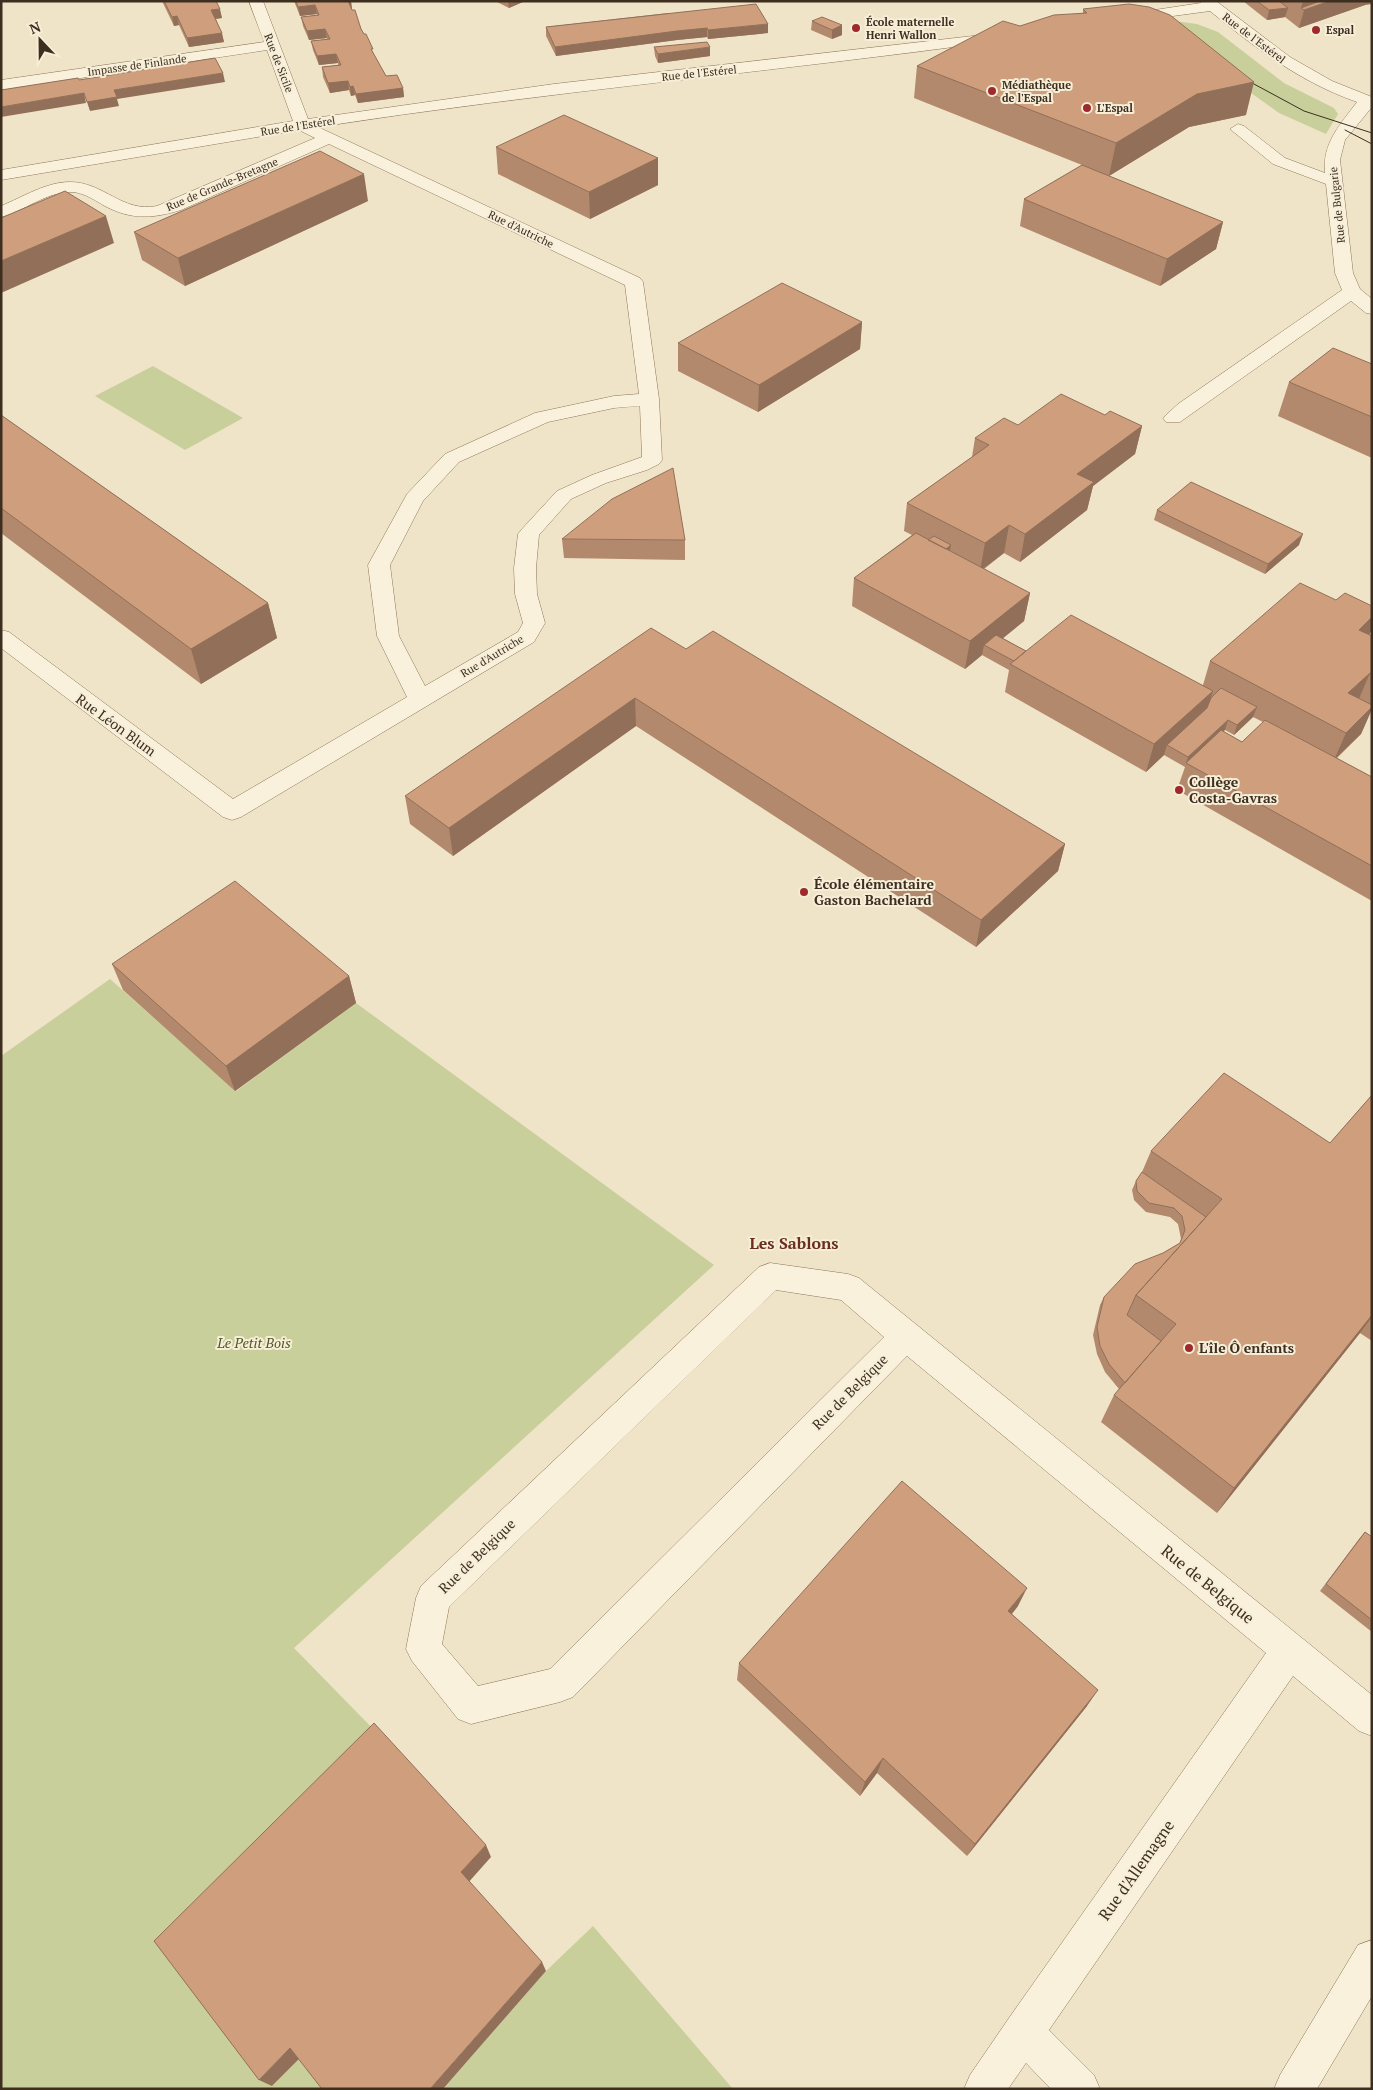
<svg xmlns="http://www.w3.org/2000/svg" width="1373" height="2090" font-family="'PT Serif',serif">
<rect width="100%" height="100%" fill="#f0e4c8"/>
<!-- green -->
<path fill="#c9cf9b" d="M1174,21L1197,24L1218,32L1284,83L1334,108L1338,114L1326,134L1279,113L1205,60Z
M153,366L243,418L185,450L95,396Z
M110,979L236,1091L356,1003L714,1265L294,1648L382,1738L272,2086L302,2056L328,2089H1V1056Z
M593,1926L733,2089H443L546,1971Z"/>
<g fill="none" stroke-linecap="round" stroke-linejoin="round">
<!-- minor casing -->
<g stroke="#8d765c" stroke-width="1">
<path id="minor" d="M249,1H263L308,119L554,84L999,33L1006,37L999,41C772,72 544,92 318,127L640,278L643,282L659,399L662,460L659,464L647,470L606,483L571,499L539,535L536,568L537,594L545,623L534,642L241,817L232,820L223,817L1,648V630L9,632L233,799L407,697L377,636L368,565L407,494L445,454L535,413L614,396L639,394L625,285L329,144L181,210C152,219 130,220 103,205C93,199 82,192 71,192C46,192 24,211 1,217V206C23,197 46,182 70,182C104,182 122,213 157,206L315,138L299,130L1,180V170L293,121L267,50L1,90V80L264,42ZM640,406L642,457L592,475L557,491L522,529L518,534L514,568L515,594L523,623L518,632L425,686L399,636L390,565L423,501L459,462L548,422L614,408Z
M1200,1H1216L1290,57L1332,81L1372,97V107L1345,140L1340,160L1353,273L1360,289L1372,299V314L1366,313L1351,301L1180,422H1166L1163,418L1178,404L1342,290L1335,273L1326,184L1273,164L1230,129L1238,124L1244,126L1285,158L1325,173C1322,143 1340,125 1357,102C1302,83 1255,48 1210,11L1128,22L1121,18L1128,14L1201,3Z
M770,1263L848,1274L859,1278L1372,1695V1736L1359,1731L1293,1676L1049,2030L1094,2075L1100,2089H1051L1026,2063L1008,2089H964L970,2075L1009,2018L1266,1653L907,1356L573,1697L560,1702L471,1724L458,1719L412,1661L406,1649L416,1598L421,1586L759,1267ZM776,1290L841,1300L884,1337L550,1669L478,1686L442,1644L449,1607Z
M1372,1940V1996L1317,2089H1274L1280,2075L1358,1945Z"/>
</g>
<!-- minor -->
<use href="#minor" fill="#faf1dc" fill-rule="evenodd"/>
<!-- tram -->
<path stroke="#3d2e20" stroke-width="1" d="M1241,77L1304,111L1372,133
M1345,130L1372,144"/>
</g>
<!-- wall -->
<path fill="#b2896c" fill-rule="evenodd" d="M162,1H216L222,18L216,19L224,42L189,47L179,25L174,26Z
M294,1H351L352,10L374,55L386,76L403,88L404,97L358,103L355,95L351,96L349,90L330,93L323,77L322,67L338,65V63L319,65L313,50L311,41L327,39V38L309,40L303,26L301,17L317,15V14L300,16Z
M495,1H525L509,8Z
M1243,1H1372L1365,5L1299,28L1285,17L1267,20Z
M1083,9L1246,115L1189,127L1109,176L1223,222L1216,249L1160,286L1020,226L1024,199L1082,165L914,98L917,66L1020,26L1083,13Z
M668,13L768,33L708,39L707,37L677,40L556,56L546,36V27Z
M812,21L842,25V35L832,39L811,30Z
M654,47L710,56L658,63L655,56Z
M496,147L658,158V185L590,219L498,174Z
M368,201L185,286L142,260L134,232Z
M862,322L860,349L758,412L678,371V343Z
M1372,364V458L1278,416L1289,382Z
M1,415L268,603L277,638L201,684L1,533Z
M1105,415L1142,426L1135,454L1093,486L1087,510L1020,562L1004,553L984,569L1030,593L1024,621L1003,638L1026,651L1203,685L1210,661L1336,600L1372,606V629L1369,635L1372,636V709L1361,734L1337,758L1372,777V901L1177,790L1185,767L1164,755L1146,772L1005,692L1009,670L982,655L965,669L852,606L854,578L912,535L904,531L907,503L972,457L975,438L1018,425ZM1253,717L1263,722L1242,742L1223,731L1225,730L1234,735Z
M1157,510L1299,545L1265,574L1154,520Z
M562,539L685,540V560L564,558Z
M686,649L1065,844L1058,871L976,947L636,726L453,856L410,824L405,796Z
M112,964L349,976L356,1003L235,1091L123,990Z
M1372,1095V1341L1360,1333L1217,1513L1101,1422L1114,1395L1119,1389L1105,1372L1097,1354L1093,1335L1100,1305L1104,1297L1163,1253L1180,1243L1181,1239L1178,1224L1170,1217L1146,1212L1134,1200L1132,1190L1136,1181L1142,1172L1151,1151L1330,1143Z
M1365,1532L1372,1537V1632L1320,1591L1359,1539Z
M1018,1606L1012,1614L1087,1706L967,1856L877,1773L860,1796L737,1680L739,1663Z"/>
<!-- shaded-wall -->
<path fill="#916f58" d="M348,1H351L352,10Z
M508,1H525L509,8Z
M1303,1H1372V4L1365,5L1299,28L1304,10L1301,8L1296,25Z
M315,5L317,14L300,16L298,7Z
M1288,8L1285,17L1267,20L1269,10Z
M220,9L222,18L213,19L211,10Z
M177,16L179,25L174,26L172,17Z
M768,24V33L708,39V30Z
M842,25V35L832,39V30Z
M707,28V37L677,40L556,56L555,47L677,31Z
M325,29L327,38L309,40L307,31Z
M222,33L224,42L189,47L187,38Z
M710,47V56L658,63V54Z
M336,54L338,63L319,65L317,56Z
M223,73L225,82L117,99L119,106L90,111L87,102L114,90Z
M348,81L349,90L330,93L328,83Z
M1254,82L1246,115L1189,127L1109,176L1116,143L1197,94Z
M353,86L355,95L351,96L350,87Z
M403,88L404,97L358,103L356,94Z
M84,93L86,103L1,117V107Z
M658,158V185L590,219L589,192Z
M364,174L368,201L185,286L178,258Z
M106,216L114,243L1,293V261Z
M1223,222L1216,249L1160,286L1167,259Z
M862,322L860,349L758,412L759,385Z
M1142,426L1135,454L1093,486L1087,510L1020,562L1025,534L1077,474Z
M1009,525L1004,553L980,571L985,543Z
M1303,534L1299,545L1265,574L1268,564Z
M951,545L949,555L931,560Z
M1030,593L1024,621L991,648L984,645L982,655L965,669L970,641Z
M268,603L277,638L201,684L191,649Z
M1372,617V629L1368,638L1359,630Z
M1370,673L1358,701L1348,693Z
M1213,691L1204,719L1167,745L1164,755L1146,772L1154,744Z
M635,698L636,726L453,856L449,828Z
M1257,707L1253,717L1234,735L1237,725Z
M1372,707V709L1361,734L1334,760L1346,733Z
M1228,720L1225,730L1188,764L1186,763L1188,757Z
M1065,844L1058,871L976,947L981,920Z
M349,976L356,1003L235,1091L226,1066Z
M1372,1315V1317L1360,1333L1217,1513L1234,1488Z
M1027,1588L1018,1606L1000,1628L1008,1611Z
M1098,1690L1087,1706L967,1856L975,1844Z
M883,1758L877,1773L860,1796L865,1782Z
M486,1845L491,1857L467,1884L461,1872Z
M542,1962L546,1971L443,2089H430Z
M290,2048L302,2056L272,2086L259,2080Z"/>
<!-- building -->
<path fill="#cf9f7d" stroke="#916f58" d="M164,1H216L220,9L211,10L222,33L187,38L177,16L172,17Z
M296,1H348L352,10H355L361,29L364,34H366L373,49H371L386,76L397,75L403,88L356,94L353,86L350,87L348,81L328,83L322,67L341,65L336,54L317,56L311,41L330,39L325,29L307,31L301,17L319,15L315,5L298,7Z
M1257,1H1279L1288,8L1269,10Z
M1320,1H1330L1304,10L1301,8Z
M756,4L768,24L708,30L707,28L677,31L555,47L546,27Z
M1129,4L1149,7L1170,15L1254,82L1197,94L1116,143L917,66L1003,21L1020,26L1054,15L1087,13L1083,9Z
M822,17L842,25L832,30L812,21Z
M707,42L710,47L658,54L654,47Z
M215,58L223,73L114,90L117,97L87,102L84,93L1,107V90L78,78L79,80Z
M564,115L658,158L589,192L496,147Z
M320,151L364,174L178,258L134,232Z
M1082,165L1223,222L1167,259L1024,199Z
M65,191L106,216L1,261V218Z
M782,283L862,322L759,385L678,343Z
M1333,348L1372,364V417L1289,382Z
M1061,394L1105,415L1110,411L1142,426L1077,474L1094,482L1025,534L1009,525L985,543L907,503L989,445L975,438L1004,418L1018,425Z
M1,415L268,603L191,649L1,508Z
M673,468L685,540L562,539L612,499Z
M1191,482L1303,534L1268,564L1157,510Z
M916,533L1030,593L970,641L854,578Z
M934,536L951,545L946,549L928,540Z
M1300,583L1336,600L1345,593L1372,606V617L1359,630L1372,636V674L1370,673L1348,693L1372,705V707L1346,733L1210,661Z
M1071,615L1213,691L1154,744L1010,664Z
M651,628L686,649L713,631L1065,844L981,920L635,698L449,828L405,796Z
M996,635L1026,651L1014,661L984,645Z
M1221,688L1257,707L1237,725L1228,720L1188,757L1167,745L1207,708L1211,698Z
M1265,720L1372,777V866L1186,763L1221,730L1242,742Z
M235,881L349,976L226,1066L112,964Z
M1224,1073L1330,1143L1372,1095V1315L1234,1488L1114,1395L1176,1324L1136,1295L1222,1199L1151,1151Z
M1142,1172L1206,1217L1136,1295L1127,1315L1161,1341L1125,1383L1109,1364L1100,1346L1097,1327L1104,1297L1135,1264L1163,1253L1180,1243L1185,1230L1182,1216L1174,1208L1149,1203L1137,1191L1136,1181Z
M902,1481L1027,1588L1008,1611L1098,1690L975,1844L883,1758L865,1782L739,1663Z
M1365,1532L1372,1537V1620L1326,1584Z
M374,1723L486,1845L461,1872L542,1962L430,2089H322L290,2048L259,2080L154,1941Z"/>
<!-- markers -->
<g fill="#9e2a2b" stroke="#f7eed8" stroke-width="2">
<circle cx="856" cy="28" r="5"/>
<circle cx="1316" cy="30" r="5"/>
<circle cx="992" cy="91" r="5"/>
<circle cx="1087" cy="108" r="5"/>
<circle cx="1179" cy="790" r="5"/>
<circle cx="804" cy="892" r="5"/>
<circle cx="1189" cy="1348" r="5"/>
</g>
<g text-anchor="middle" stroke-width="4" stroke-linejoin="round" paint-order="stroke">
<!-- far-poi labels -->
<g font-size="11" font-weight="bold" fill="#3d2e20" stroke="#f7eed8" text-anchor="start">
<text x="866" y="26">École maternelle<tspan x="866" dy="13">Henri Wallon</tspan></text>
<text x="1326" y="34">Espal</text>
<text x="1002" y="89">Médiathèque<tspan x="1002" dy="13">de l'Espal</tspan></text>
<text x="1097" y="112">L'Espal</text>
</g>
<!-- far-street labels -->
<g font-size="11" fill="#3d2e20" stroke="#f7eed8">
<text transform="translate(1254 38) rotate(37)" y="4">Rue de l'Estérel</text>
<text transform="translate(279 63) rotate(69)" y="4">Rue de Sicile</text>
<text transform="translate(137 65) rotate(-8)" y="4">Impasse de Finlande</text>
<text transform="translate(699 73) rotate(-6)" y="4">Rue de l'Estérel</text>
<text transform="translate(298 126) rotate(-9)" y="4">Rue de l'Estérel</text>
<text transform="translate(222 184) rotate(-23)" y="4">Rue de Grande-Bretagne</text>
<text transform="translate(1337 205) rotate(-96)" y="4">Rue de Bulgarie</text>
<text transform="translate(521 229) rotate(26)" y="4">Rue d'Autriche</text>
<text transform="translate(492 656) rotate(-31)" y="4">Rue d'Autriche</text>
</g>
<!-- street labels -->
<g font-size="14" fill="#3d2e20" stroke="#f7eed8">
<text transform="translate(116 725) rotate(36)" y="5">Rue Léon Blum</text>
<text transform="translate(850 1392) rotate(-45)" y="5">Rue de Belgique</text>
<text transform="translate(477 1556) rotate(-44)" y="5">Rue de Belgique</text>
</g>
<!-- poi labels -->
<g font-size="14" font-weight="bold" fill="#3d2e20" stroke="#f7eed8" text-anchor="start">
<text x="1189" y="787">Collège<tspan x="1189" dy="16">Costa-Gavras</tspan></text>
<text x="814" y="889">École élémentaire<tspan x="814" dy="16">Gaston Bachelard</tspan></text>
<text x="1199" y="1353">L'île Ô enfants</text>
</g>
<!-- park labels -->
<g font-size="14" font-style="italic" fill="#4d5a26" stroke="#f7eed8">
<text x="254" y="1348">Le Petit Bois</text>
</g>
<!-- quarter labels -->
<g font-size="16" font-weight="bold" fill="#6b2e1e" stroke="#f7eed8">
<text x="794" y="1249">Les Sablons</text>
</g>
<!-- near-street labels -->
<g font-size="16" fill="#3d2e20" stroke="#f7eed8">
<text transform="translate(1208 1584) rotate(39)" y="6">Rue de Belgique</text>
<text transform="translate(1136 1870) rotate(-55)" y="6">Rue d'Allemagne</text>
</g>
</g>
<!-- border -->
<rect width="1373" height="2090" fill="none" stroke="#3d2e20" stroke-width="5"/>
<!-- north arrow -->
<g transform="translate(40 40) rotate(338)" stroke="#f7eed8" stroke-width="4" paint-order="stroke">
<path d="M0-4L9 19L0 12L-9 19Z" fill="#3d2e20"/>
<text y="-8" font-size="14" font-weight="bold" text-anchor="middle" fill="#3d2e20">N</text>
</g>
</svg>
